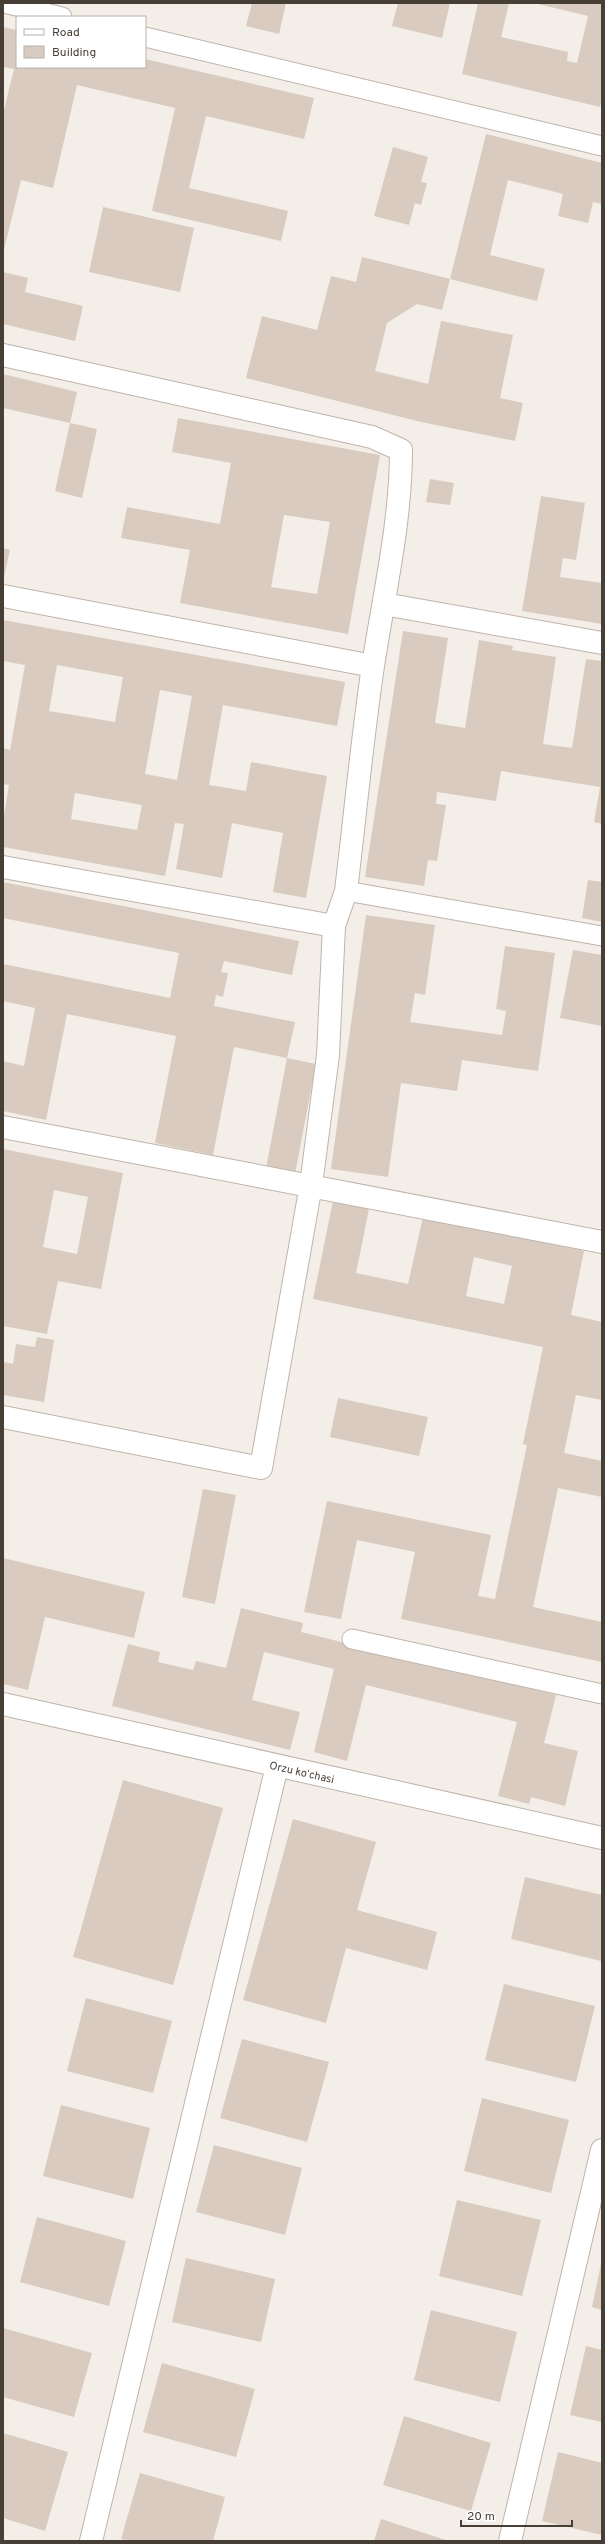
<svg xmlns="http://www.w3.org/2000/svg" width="605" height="2544" font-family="Overpass,sans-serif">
<rect width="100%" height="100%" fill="#f4eee8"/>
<!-- building -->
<path fill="#d9cbc0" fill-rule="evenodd" d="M252,3H286L279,34L246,26Z
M398,3H450L442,38L392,26Z
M478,3H509L501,37L568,52L567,61L577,63L588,16L534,3H602V98L600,107L462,74Z
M3,27L17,30V67H145V59L314,98L304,139L206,116L189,188L288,211L281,241L152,211L175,108L77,85L53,188L21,180L3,254V114L14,69L3,67Z
M486,134L602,163V204L593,202L588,223L558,216L563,194L508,180L490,255L545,269L537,301L450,279Z
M393,147L428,157L421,182L427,183L421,205L415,203L409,225L374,216Z
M103,207L194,228L180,292L89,272Z
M362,257L450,279L442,310L417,304L387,323L375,371L428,384L441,321L513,335L500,398L523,403L515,441L421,422L246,378L262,316L317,330L331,276L356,282Z
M3,272L28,278L25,292L83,306L75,341L3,324Z
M3,374L77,392L70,423L97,429L82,498L55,491L70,423L3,408Z
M178,418L380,455L348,634L180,603L190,550L121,538L127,507L220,524L231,463L172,452ZM284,515L330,522L317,594L271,587Z
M430,479L454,483L450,505L426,502Z
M541,496L585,503L576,560L563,558L560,577L602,583V624L522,611Z
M3,548L10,550L4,577H3Z
M3,620L345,682L337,726L223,705L209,785L246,791L251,762L327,776L306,898L273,892L283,833L232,823L222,878L176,869L184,824L175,823L165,876L3,847V821L9,785L3,784V748L10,750L25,665L3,661ZM57,665L123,677L115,722L49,711ZM160,690L192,696L177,780L145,774ZM75,793L142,805L137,830L71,819Z
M403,631L448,638L435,723L465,728L479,640L513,646L512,650L556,657L543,744L572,748L586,659L602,661V824L594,822L600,787L501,771L496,801L437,792L436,804L446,805L437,861L428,860L424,886L365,877Z
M588,880L602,882V922L582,918Z
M3,882L299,941L292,975L224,961L221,972L228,973L223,997L216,995L214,1006L295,1022L287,1058L316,1064L295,1174L266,1168L287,1058L234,1047L213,1155L155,1143L176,1036L67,1014L46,1120L3,1111V1061L24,1066L35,1008L3,1001V964L170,998L179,953L3,918Z
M366,915L435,925L425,995L415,993L410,1022L502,1035L506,1011L496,1009L505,946L555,953L538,1071L462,1060L457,1091L401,1083L388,1177L331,1169Z
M573,950L602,955V1026L560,1018Z
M3,1149L123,1173L101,1289L58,1281L47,1334L3,1326ZM54,1190L88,1197L77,1254L43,1247Z
M333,1201L369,1209L356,1273L408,1284L423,1217L584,1251L571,1315L602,1322V1400L576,1395L564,1453L602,1461V1497L558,1488L533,1607L602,1622V1662L401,1619L415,1552L357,1540L341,1619L304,1612L327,1501L491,1535L478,1596L495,1599L527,1445L523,1444L543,1347L313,1299ZM474,1257L512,1266L504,1304L466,1296Z
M37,1337L54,1340L44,1402L3,1395L4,1362L13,1364L16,1344L35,1347Z
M338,1398L428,1417L419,1456L330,1437Z
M203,1489L236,1495L215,1604L182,1597Z
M3,1558L145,1592L134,1638L45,1617L28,1690L3,1684Z
M241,1608L303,1623L301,1632L556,1695L544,1743L578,1751L565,1806L531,1797L529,1804L498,1796L517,1722L366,1685L347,1761L314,1752L334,1669L264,1652L252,1700L300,1712L290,1750L112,1706L128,1644L160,1652L158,1662L193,1670L196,1661L226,1668Z
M123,1780L223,1808L173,1985L73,1957Z
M293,1819L376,1842L357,1910L437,1932L427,1970L346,1948L326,2023L243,2000Z
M525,1877L602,1895L601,1961L511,1939Z
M504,1984L595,2006L576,2082L485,2060Z
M86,1998L172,2021L153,2093L67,2071Z
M242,2039L329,2062L307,2142L220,2118Z
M482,2098L569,2120L551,2193L464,2171Z
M61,2105L150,2128L133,2199L43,2176Z
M214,2145L302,2168L285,2235L196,2212Z
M457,2200L541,2220L522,2296L439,2276Z
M37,2217L126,2241L109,2306L20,2282Z
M186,2258L275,2279L261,2342L172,2322Z
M601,2264H602V2310L592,2307Z
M431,2310L517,2332L500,2402L414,2380Z
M3,2328L92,2353L74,2417L3,2397Z
M586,2346L602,2350V2422L570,2415Z
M162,2363L255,2389L236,2457L143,2432Z
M404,2416L491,2443L471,2511L383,2485Z
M3,2433L68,2452L45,2531L3,2518Z
M558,2452L602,2463V2535L542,2521Z
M140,2473L225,2497L213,2541H129L121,2539Z
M381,2519L449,2541H374Z"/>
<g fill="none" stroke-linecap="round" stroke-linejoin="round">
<!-- service casing -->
<g stroke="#c0b4aa" stroke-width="21">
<path id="service" d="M4,3L62,17
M145,37L602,146
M346,891L602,936
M352,1639L602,1694"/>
</g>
<!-- minor casing -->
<g stroke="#c0b4aa" stroke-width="24">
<path id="minor" d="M3,355L372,437L401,450C401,522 384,594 373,666C362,740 355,816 346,891L334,926L328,1055L311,1185L261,1468L3,1417
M3,596L373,666
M384,604L602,643
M3,867L334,926
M3,1127L602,1242
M3,1704L602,1838
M91,2541L277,1766
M510,2541L602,2150"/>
</g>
<!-- service -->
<use href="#service" stroke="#fff" stroke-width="19"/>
<!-- minor -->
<use href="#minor" stroke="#fff" stroke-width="22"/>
</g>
<g text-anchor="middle" stroke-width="4" stroke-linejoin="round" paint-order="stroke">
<!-- street labels -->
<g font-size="11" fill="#473e36" stroke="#fff">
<text transform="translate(302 1772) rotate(13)" y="4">Orzu koʻchasi</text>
</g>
</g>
<!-- border -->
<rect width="605" height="2544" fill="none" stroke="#473e36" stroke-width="8"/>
<!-- legend -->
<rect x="16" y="16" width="130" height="52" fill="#ffffff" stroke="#b5b2af"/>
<rect x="24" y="29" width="20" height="6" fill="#ffffff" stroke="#b5b2af"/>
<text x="52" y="36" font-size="12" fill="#473e36">Road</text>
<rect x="24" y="46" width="20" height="12" fill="#d9cbc0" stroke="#b5b2af"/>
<text x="52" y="56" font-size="12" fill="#473e36">Building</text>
<!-- scale -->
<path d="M461 2520v6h111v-6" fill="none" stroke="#473e36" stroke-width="2"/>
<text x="467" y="2520" font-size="12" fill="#473e36" stroke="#ffffff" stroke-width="3" paint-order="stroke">20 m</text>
</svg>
